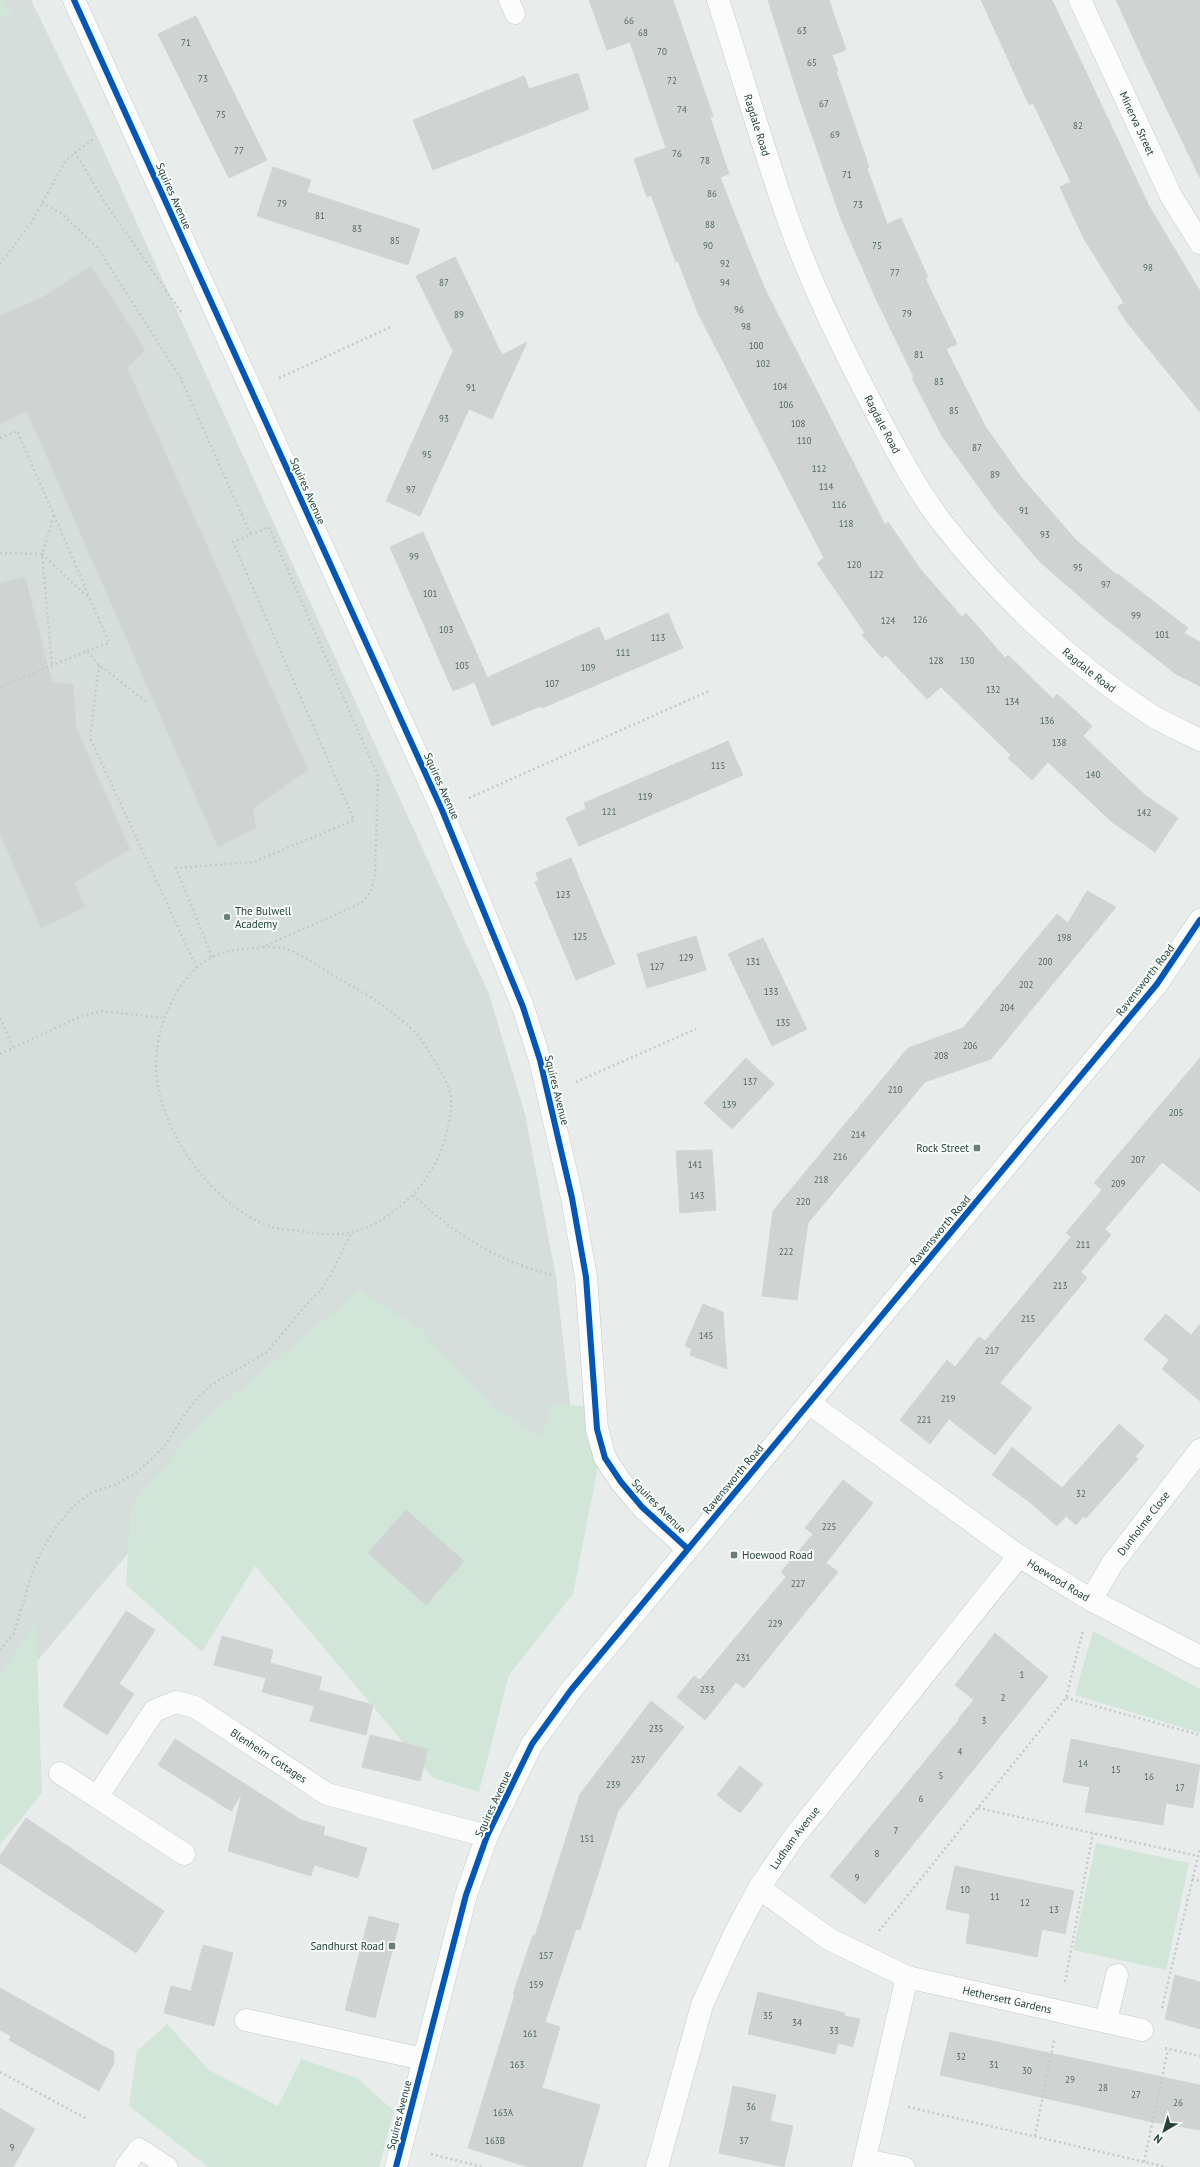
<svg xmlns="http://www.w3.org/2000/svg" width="1200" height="2167" font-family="'PT Sans',sans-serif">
<rect width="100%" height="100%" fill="#e8edeb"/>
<!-- built -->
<path fill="#d6dedb" d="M0,0H31L92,125L489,994L525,1114L556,1277L571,1411L567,1502L186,1485L0,1705Z"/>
<!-- green -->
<path fill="#d1e6d8" d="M0,0H4L11,12L0,18Z
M360,1290L422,1330L493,1408L540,1436L552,1405L587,1406L599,1461L573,1594L509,1675L479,1792L433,1778L255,1566L202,1652L126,1585L131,1506L202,1421Z
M36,1623L42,1793L0,1845V1677Z
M1093,1631L1200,1689V1733L1075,1695Z
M1096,1843L1189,1863L1166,1970L1073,1950Z
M167,2024L209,2070L278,2106L301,2059L357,2078L394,2111L379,2167H208L129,2106L137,2051Z"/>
<!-- building -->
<path fill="#cfd4d2" stroke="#d1d6d4" d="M589,0H673L713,116L710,117L729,174L720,177L738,223L764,287L885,525L888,522L921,570L962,617L966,613L1005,658L1008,655L1053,699L1057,694L1092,726L1083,736L1145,795L1178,818L1155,852L1112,822L1048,762L1032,780L1008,758L1011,755L941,687L927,699L886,655L882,658L862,635L865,633L817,563L824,558L698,313L678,261L676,262L651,195L647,197L634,159L666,148L630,42L607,50Z
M768,0H829L846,50L832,55L838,71H836L869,167L867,168L887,224L901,218L928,277L925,278L957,344L946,349L985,426L1021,477L1076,540L1117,575L1118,574L1188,628L1184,633L1200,642V686L1176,674L1101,615L1040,562L994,508L942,436L912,378L914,377L876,299L841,219L798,95Z
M981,0H1052L1149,206L1200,291V412L1129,325L1117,307L1124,303L1084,239L1060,187L1071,182L1033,103L1029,105Z
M1116,0H1200V178L1149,72Z
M196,16L267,160L229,178L158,34Z
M578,73L589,109L433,170L413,120L524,76L529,89Z
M273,167L311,180L307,192L420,229L408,265L257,216Z
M455,257L502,355L527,342L492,419L469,409L420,516L386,501L453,351L416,276Z
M91,266L145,350L127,368L308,770L253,808L256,828L218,847L27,411L0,424V316L43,297Z
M423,532L487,677L453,691L390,547Z
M25,577L52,683L73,684L76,728L130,849L74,883L85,907L41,928L0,833V583Z
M668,613L683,648L542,708L541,706L492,726L475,683L599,627L605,641Z
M728,741L743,775L579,846L566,818L586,809L584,803Z
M571,858L615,964L576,980L535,882L539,881L536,873Z
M1087,891L1116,907L991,1059L925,1082L808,1223L797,1300L762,1296L773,1211L908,1048L963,1028L1057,914L1068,923Z
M696,936L706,970L647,988L637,954Z
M763,938L807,1029L772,1046L728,954Z
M746,1058L774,1084L732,1129L704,1103Z
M1200,1058V1192L1162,1162L1105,1229L1111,1235L1081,1272L1087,1278L1000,1383L1032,1408L995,1455L949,1419L930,1444L900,1420L947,1360L955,1367L979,1337L985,1341L1016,1304L1071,1237L1066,1233L1102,1190L1094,1183Z
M712,1150L716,1210L680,1213L676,1151Z
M703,1304L723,1312L727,1369L690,1355L692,1349L685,1346Z
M1166,1314L1191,1335L1200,1324V1401L1162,1369L1169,1360L1144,1339Z
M1119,1424L1144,1446L1135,1457L1138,1459L1112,1489L1086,1518L1084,1516L1076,1525L1066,1516L1057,1526L1027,1500L992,1475L1012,1447L1062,1488Z
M843,1480L873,1503L826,1563L838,1572L744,1688L736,1682L705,1720L677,1697L694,1676L700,1680L786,1577L781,1572L813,1534L805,1528Z
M406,1510L464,1561L426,1605L368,1553Z
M126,1611L155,1630L119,1684L134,1694L107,1735L63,1706Z
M995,1633L1048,1677L865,1904L830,1876L959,1720L958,1719L974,1700L955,1685Z
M222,1636L273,1650L270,1663L322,1677L314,1706L262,1692L268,1672L266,1678L214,1665Z
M319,1690L373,1705L366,1735L310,1721Z
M651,1701L684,1727L618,1811L580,1930L576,1929L545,2022L560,2027L542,2088L600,2105L582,2167H528L468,2148L515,1994H513L533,1935L535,1936L580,1794Z
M370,1735L428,1749L420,1781L362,1767Z
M175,1739L301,1820L325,1827L323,1835L367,1848L358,1878L314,1865L311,1876L228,1851L242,1793L231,1811L158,1765Z
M1071,1739L1200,1765L1193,1808L1166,1803L1163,1825L1085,1812L1090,1787L1063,1782Z
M740,1766L763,1784L740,1813L717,1795Z
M26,1818L164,1911L136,1953L0,1863V1856Z
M955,1866L1074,1891L1065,1934L1042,1929L1037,1957L966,1943L970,1914L946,1909Z
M369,1916L399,1924L375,2018L345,2010Z
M203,1945L233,1953L214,2026L164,2013L171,1986L191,1991Z
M1175,1975L1200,1982V2029L1165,2019Z
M0,1988L114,2052V2063L99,2091L9,2040L11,2036L0,2030Z
M758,1992L845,2013L844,2016L860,2019L853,2047L838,2043L835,2054L748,2034Z
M950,2032L1200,2085V2130L1148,2121L940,2075Z
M733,2086L776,2095L770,2121L793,2126L784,2167L719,2153Z
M0,2108L35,2129L13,2167H0Z"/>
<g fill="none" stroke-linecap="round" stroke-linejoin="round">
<!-- lane casing -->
<g stroke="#c5cac8" stroke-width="21">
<path id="lane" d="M509,0L515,14
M865,2159L905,2167
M125,2167L139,2148L168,2167"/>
</g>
<!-- street casing -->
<g stroke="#c5cac8" stroke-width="23">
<g id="street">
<path d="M74,0L442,810L523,1007L540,1060L572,1198L586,1277L597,1429L605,1458L621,1482L642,1507L688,1549"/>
<path id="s1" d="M718,0C742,74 763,149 789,222C813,289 846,355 879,418C898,453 916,488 940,520C998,595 1071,663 1151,715C1166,724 1184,732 1200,740"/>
<path id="s2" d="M1080,0L1171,196L1200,243"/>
<path id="s3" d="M1091,1600L1112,1564L1200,1450"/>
<path d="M60,1773L97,1797"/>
<path id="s4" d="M184,1854L97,1797L154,1711L176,1702L195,1707L327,1794L487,1836"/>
<path id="s5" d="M759,1888L829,1939L907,1977L1142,2030"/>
<path d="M246,2020L423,2059"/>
<path d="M1106,2021L1117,1975"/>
<path id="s6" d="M657,2167L702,2005L734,1935L759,1888L794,1837L1019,1556"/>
<path d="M863,2167L907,1977"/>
</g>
</g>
<!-- secondary casing -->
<g stroke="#c3cbc8" stroke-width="23">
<g id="secondary">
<path id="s7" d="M809,1403L1019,1556L1091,1600L1200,1657"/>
<path d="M396,2167L466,1895L487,1836L532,1744L571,1690L1157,984L1200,920"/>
</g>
</g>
<!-- path -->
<path stroke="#c3ccca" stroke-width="2.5" stroke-dasharray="2 3" stroke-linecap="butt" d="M75,152L102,198L181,312
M42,203L61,213L97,247L180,377L251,535
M0,264L31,223L66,160L93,139
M279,378L393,326
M0,438L17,431L54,515
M54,515L90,599L42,554Z
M0,553L42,554L52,665
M87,651L109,643L90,599
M99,665L90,738L197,968
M0,687L87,651L99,665L147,702
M469,798L711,690
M263,947C270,947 279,947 286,949C305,955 323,970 341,980C367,994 393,1011 415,1032C423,1040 429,1052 435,1062C442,1073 450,1086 451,1099C452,1112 448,1127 445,1139C437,1164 424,1186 404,1203C369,1233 344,1239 300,1231C290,1229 278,1230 269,1226C216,1207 166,1139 158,1085C153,1059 158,1030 170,1006C178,986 195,965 214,956C230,949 246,949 263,947Z
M212,957L176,868L254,862L354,820L233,542L269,527L378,776L375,874L371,891L364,901L355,906L263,947
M0,1018L13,1047
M0,1054L79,1017L102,1011L164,1018
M576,1082L696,1029
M413,1195C458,1237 496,1260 555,1276
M0,1650L14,1633L33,1570L42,1550L55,1528L73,1507L90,1493L114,1485L133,1475L151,1460L167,1443L182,1418L198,1397L211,1385L267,1352L306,1305L321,1290L331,1274L351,1234
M1066,1698L1200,1735
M978,1808L1198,1856
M1192,1879L1200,1881
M879,1931L1066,1698L1083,1630
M1065,1982L1093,1833
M1162,2008L1200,1848
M1165,2048L1200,2056
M0,2072L87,2119
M908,2107L1166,2167
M1035,2136L1054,2040
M431,2154L483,2167
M1144,2162L1168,2049"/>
<!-- lane -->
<use href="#lane" stroke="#fcfcfc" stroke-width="20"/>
<!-- street -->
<use href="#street" stroke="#fcfcfc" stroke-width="22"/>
<!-- secondary -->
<use href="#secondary" stroke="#fcfcfc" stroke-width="22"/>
<!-- cycleway casing -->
<g stroke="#f7fbf9" stroke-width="8">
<path id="cycleway" d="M74,0L442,810L523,1007L540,1060L572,1198L586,1277L597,1429L605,1458L621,1482L642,1507L688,1549
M396,2167L466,1895L487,1836L532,1744L571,1690L1157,984L1200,920"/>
</g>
<!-- cycleway -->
<use href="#cycleway" stroke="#0057b8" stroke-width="6"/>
</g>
<!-- markers -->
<g fill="#697e78" stroke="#f7fbf9" stroke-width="1.5">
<circle cx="227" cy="917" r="4"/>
<rect x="973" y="1144" width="8" height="8" rx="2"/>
<rect x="730" y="1551" width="8" height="8" rx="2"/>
<rect x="388" y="1942" width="8" height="8" rx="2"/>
</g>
<g text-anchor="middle" stroke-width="4" stroke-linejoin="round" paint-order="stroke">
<!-- number labels -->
<g font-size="9" fill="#506761">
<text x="629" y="24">66</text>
<text x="802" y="34">63</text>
<text x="643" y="36">68</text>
<text x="186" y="46">71</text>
<text x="662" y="55">70</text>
<text x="812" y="66">65</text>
<text x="203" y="82">73</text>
<text x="672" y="84">72</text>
<text x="824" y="107">67</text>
<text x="682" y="113">74</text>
<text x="221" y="118">75</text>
<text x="1078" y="129">82</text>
<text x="835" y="138">69</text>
<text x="239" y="154">77</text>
<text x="677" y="157">76</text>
<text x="705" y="164">78</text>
<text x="847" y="178">71</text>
<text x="712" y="197">86</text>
<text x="282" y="207">79</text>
<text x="858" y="208">73</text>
<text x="320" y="219">81</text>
<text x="710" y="228">88</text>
<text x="357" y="232">83</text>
<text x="395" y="244">85</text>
<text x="708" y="249">90</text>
<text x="877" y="249">75</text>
<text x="725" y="267">92</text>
<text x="1148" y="271">98</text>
<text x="895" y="276">77</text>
<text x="444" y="286">87</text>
<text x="725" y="286">94</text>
<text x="739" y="313">96</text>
<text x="907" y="317">79</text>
<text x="459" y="318">89</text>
<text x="746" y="330">98</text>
<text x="756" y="349">100</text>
<text x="919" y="358">81</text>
<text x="763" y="367">102</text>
<text x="939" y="385">83</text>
<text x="780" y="390">104</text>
<text x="471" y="391">91</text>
<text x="786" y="408">106</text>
<text x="954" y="414">85</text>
<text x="444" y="422">93</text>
<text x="798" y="427">108</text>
<text x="804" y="444">110</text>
<text x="977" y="451">87</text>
<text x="427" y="458">95</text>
<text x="819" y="472">112</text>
<text x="995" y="478">89</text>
<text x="826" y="490">114</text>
<text x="411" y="493">97</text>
<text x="839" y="508">116</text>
<text x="1024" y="514">91</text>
<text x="846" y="527">118</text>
<text x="1045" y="538">93</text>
<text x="414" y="560">99</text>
<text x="854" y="568">120</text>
<text x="1078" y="571">95</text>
<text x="876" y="578">122</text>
<text x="1106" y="588">97</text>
<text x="430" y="597">101</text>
<text x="1136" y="619">99</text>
<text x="920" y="623">126</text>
<text x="888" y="624">124</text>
<text x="446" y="633">103</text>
<text x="1162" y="638">101</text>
<text x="658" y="641">113</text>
<text x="623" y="656">111</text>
<text x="936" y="664">128</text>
<text x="967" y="664">130</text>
<text x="462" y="669">105</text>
<text x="588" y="671">109</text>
<text x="552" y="687">107</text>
<text x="993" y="693">132</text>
<text x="1012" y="705">134</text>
<text x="1047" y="724">136</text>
<text x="1059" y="746">138</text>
<text x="718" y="769">115</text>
<text x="1093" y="778">140</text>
<text x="645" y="800">119</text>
<text x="609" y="815">121</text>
<text x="1144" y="816">142</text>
<text x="563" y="898">123</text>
<text x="580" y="940">125</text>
<text x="1064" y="941">198</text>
<text x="686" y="961">129</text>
<text x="753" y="965">131</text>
<text x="1045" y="965">200</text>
<text x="657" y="970">127</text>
<text x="1026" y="988">202</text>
<text x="771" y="995">133</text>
<text x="1007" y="1011">204</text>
<text x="783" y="1026">135</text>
<text x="970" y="1049">206</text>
<text x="941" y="1059">208</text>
<text x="750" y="1085">137</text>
<text x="895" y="1093">210</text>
<text x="729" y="1108">139</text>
<text x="1176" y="1116">205</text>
<text x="858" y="1138">214</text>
<text x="840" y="1160">216</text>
<text x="1138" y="1163">207</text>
<text x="695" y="1168">141</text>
<text x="821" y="1183">218</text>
<text x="1118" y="1187">209</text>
<text x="697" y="1199">143</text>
<text x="803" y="1205">220</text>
<text x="1083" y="1248">211</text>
<text x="786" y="1255">222</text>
<text x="1060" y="1289">213</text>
<text x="1028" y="1322">215</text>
<text x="706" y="1339">145</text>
<text x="992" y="1354">217</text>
<text x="948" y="1402">219</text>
<text x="924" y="1423">221</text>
<text x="1081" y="1497">32</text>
<text x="829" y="1530">225</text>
<text x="798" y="1587">227</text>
<text x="775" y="1627">229</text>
<text x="743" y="1661">231</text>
<text x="1022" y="1678">1</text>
<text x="707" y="1693">233</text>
<text x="1003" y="1701">2</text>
<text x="984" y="1724">3</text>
<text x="656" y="1732">235</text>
<text x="960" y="1755">4</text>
<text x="638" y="1763">237</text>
<text x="1083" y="1767">14</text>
<text x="1116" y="1773">15</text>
<text x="941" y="1779">5</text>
<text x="1149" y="1780">16</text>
<text x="613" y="1788">239</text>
<text x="1180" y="1791">17</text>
<text x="921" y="1802">6</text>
<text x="896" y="1834">7</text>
<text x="587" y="1842">151</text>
<text x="877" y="1857">8</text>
<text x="857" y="1881">9</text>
<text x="965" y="1893">10</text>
<text x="995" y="1900">11</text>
<text x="1025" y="1906">12</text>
<text x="1054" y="1913">13</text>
<text x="546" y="1959">157</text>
<text x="536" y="1988">159</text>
<text x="768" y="2019">35</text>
<text x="797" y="2026">34</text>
<text x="834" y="2034">33</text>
<text x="530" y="2037">161</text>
<text x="961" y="2060">32</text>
<text x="517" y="2068">163</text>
<text x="994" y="2068">31</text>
<text x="1027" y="2074">30</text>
<text x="1070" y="2083">29</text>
<text x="1103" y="2091">28</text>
<text x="1136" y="2098">27</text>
<text x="1178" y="2106">26</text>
<text x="751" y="2110">36</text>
<text x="503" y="2116">163A</text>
<text x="495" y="2144">163B</text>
<text x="744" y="2144">37</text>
<text x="12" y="2151">9</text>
</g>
<!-- street labels -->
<g font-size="11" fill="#24423a" stroke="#f7fbf9">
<text dy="4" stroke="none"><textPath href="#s2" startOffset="136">Minerva Street</textPath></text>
<text dy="4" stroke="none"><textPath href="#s1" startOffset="131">Ragdale Road</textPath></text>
<text transform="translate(174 196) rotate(66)" y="4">Squires Avenue</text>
<text dy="4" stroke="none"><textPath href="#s1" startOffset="456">Ragdale Road</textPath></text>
<text transform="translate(308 491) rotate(66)" y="4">Squires Avenue</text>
<text dy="4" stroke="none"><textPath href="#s1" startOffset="780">Ragdale Road</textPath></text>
<text transform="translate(442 786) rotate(66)" y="4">Squires Avenue</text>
<text transform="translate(1145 980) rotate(-52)" y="4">Ravensworth Road</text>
<text transform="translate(557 1090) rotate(76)" y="4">Squires Avenue</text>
<text transform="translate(940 1230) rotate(-50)" y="4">Ravensworth Road</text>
<text transform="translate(733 1479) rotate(-50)" y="4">Ravensworth Road</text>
<text transform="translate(659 1506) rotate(45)" y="4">Squires Avenue</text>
<text dy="4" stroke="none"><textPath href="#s3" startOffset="93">Dunholme Close</textPath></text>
<text dy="4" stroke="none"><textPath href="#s7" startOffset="306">Hoewood Road</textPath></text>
<text dy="4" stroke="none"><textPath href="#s4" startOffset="339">Blenheim Cottages</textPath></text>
<text transform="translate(493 1804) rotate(-65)" y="4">Squires Avenue</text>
<text dy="4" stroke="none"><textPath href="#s6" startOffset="360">Ludham Avenue</textPath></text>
<text dy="4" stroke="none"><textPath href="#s5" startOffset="276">Hethersett Gardens</textPath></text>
<text transform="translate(399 2115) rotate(-76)" y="4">Squires Avenue</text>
</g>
<!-- poi labels -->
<g font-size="11" fill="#24423a" stroke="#f7fbf9" text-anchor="start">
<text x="235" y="915">The Bulwell<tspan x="235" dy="13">Academy</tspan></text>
<text x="969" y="1152" text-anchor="end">Rock Street</text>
<text x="742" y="1559">Hoewood Road</text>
<text x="384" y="1950" text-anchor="end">Sandhurst Road</text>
</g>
</g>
<!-- north arrow -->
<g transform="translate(1164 2131) rotate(218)" stroke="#f7fbf9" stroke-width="3" paint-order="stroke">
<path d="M0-3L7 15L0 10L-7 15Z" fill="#24423a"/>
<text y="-6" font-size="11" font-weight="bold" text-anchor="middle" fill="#24423a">N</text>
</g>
</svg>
